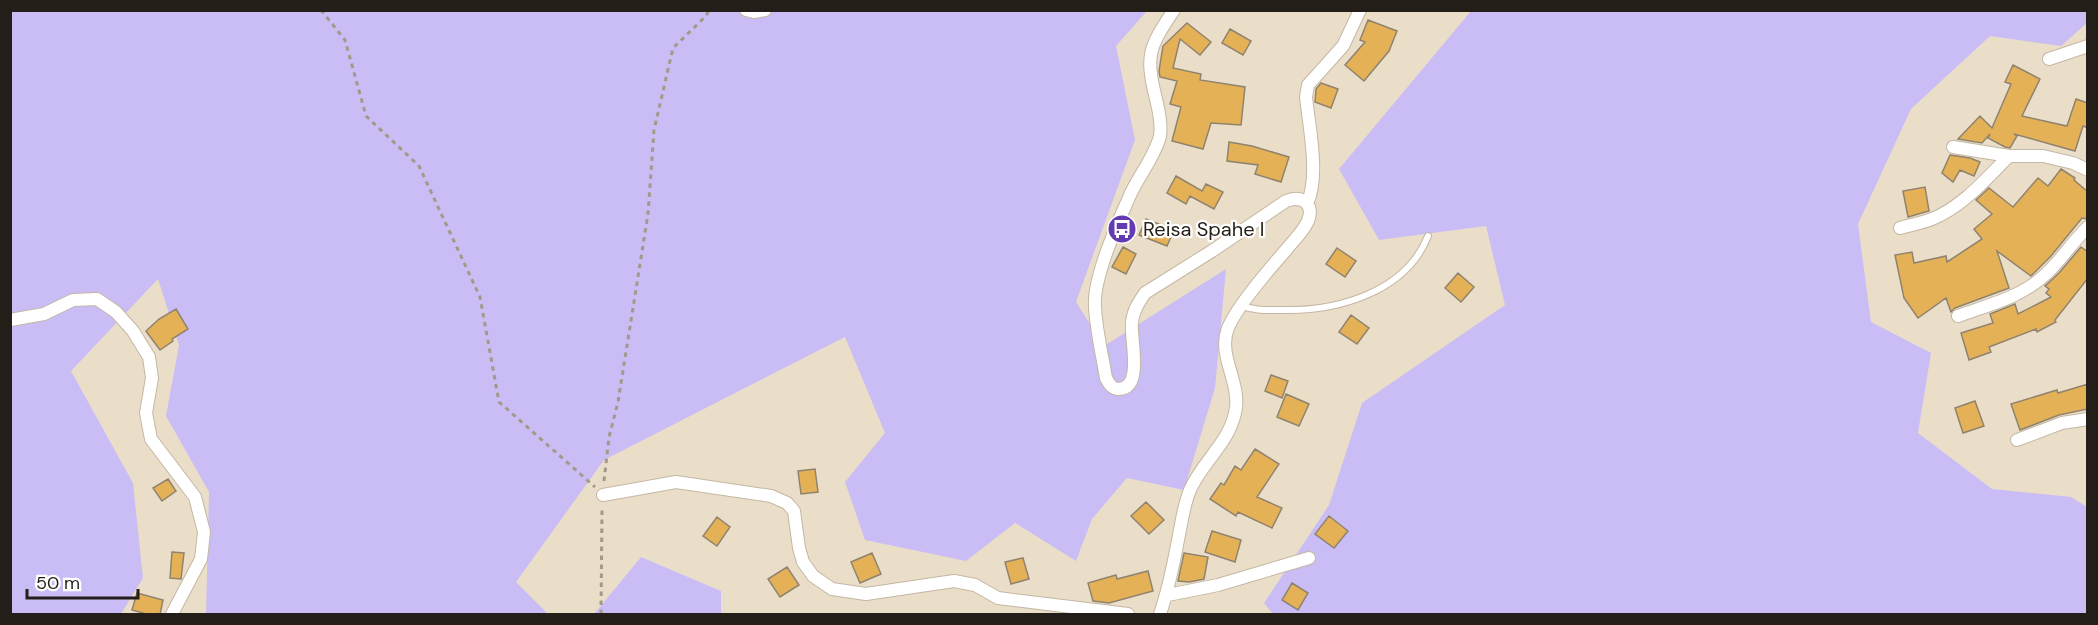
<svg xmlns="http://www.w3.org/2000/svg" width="2098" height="625" font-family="'DM Sans',sans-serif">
<rect width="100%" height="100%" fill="#ebdec9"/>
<!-- green -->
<path fill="#cabdf6" d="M10,11H1147L1116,46L1135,140L1076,302L1104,346L1226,269L1215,388L1184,490L1127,478L1092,519L1076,561L1015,523L966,561L865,540L845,482L885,433L845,337L604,460L516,582L548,614H206L209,492L166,416L179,345L158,279L71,371L133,483L143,578L121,614H11Z
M1471,11H2087V23L2061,46L1990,36L1911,109L1858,224L1871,322L1931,353L1918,433L1992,489L2071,497L2087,507V614H1273L1264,603L1329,505L1362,403L1505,305L1486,226L1379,240L1339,169Z
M641,557L721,591V614H594Z"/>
<!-- building -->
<path fill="#e5b157" stroke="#8f8370" stroke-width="1.5" d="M1368,20L1397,31L1389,51L1364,81L1345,65L1365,42L1360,40Z
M1187,23L1211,42L1200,55L1180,39L1173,68L1201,74L1200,80L1245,87L1241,125L1211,123L1203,149L1172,141L1181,107L1170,104L1177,81L1160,77L1159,71L1163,46Z
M1230,29L1251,41L1243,55L1222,43Z
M2013,65L2040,79L2022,116L2067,126L2076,99L2088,103V128L2083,126L2075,151L2014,134L2017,136L2010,148L2005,147L1988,138L1990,134L1982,143L1958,139L1980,116L1992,128L2011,84L2005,82Z
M1321,83L1338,89L1331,108L1315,102L1316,89Z
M1229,142L1252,146L1289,157L1281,182L1255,174L1258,165L1227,161Z
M1950,155L1970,158L1980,162L1974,176L1960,170L1953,182L1942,173Z
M2061,169L2075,178L2074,180L2088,192V219L2082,218L2051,256L2031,276L1997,251L2009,288L1955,308L1951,312L1946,298L1918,318L1904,298L1895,255L1912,252L1914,263L1946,256L1947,262L1982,239L1974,229L1992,214L1976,200L1989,188L2013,207L2038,178L2048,186Z
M1176,176L1202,191L1206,184L1223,192L1214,209L1190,196L1186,204L1167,193Z
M1925,187L1929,211L1908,217L1903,191Z
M1146,219L1174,230L1167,246L1139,235Z
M1123,247L1136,254L1126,274L1112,267Z
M2081,247L2088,252V278L2055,320L2056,322L2037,332L2036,329L1989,347L1991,352L1969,360L1961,333L1993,323L1990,314L2015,304L2018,314L2051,297L2046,293L2049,289L2045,286L2059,273Z
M1337,248L1356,261L1345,277L1326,264Z
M1458,273L1474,287L1461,302L1445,288Z
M176,309L188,329L172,339L173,341L160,350L146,331L159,319Z
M1351,315L1369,328L1357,344L1339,332Z
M1271,375L1288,381L1282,398L1265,391Z
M2088,384V409L2059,415L2020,430L2011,404L2057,390L2058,393Z
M1286,394L1309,404L1299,426L1277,417Z
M1975,401L1984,426L1963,433L1955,408Z
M1255,449L1279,464L1257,497L1282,508L1272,528L1238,512L1236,516L1210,499L1221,483L1224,485L1235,466L1241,470Z
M815,469L818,492L801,494L798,471Z
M168,479L176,491L162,501L153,488Z
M1146,502L1164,520L1149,534L1131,516Z
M1329,516L1348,531L1334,548L1315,534Z
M717,517L730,527L717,546L703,536Z
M1212,531L1241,540L1235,562L1205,552Z
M172,552L184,553L181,579L170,578Z
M872,553L881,574L860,583L851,562Z
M1184,553L1208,557L1204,579L1189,582L1178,581Z
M1023,558L1029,579L1011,584L1005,562Z
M787,567L799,585L780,597L768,579Z
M1148,571L1153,591L1109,603L1093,601L1088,583L1116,575L1117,579Z
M1292,583L1308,593L1298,610L1282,600Z
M137,593L163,600L160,615H150L132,610Z"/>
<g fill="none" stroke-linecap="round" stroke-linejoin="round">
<!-- lane casing -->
<g stroke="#c4b7a3" stroke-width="8">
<path id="lane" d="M1242,306C1256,311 1269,310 1284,310C1338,311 1406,292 1428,236"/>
</g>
<!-- street casing -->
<g stroke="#c4b7a3" stroke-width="14">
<path id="street" d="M746,10L754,12L765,10
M2049,59L2088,46
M1953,147L2009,156H2043L2073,163L2088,170
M1307,204C1320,176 1309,127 1306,97L1308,85L1343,46L1360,10
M1900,228C1910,225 1922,223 1932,219C1962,207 1986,179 2009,156
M1958,316C1988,305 2023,297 2047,273C2062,259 2073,241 2088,227
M10,320L44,314L73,300L97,299L116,312L133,331L149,357L152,378L146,413L151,439L195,497L204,532L201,559L172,614
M2017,440L2062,423L2088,419
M603,495L676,482L771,496L787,503L794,511L799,548L803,562L813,576L832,589L866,594L954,581L975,585L998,598L1128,614
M1168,595L1218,585L1309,558
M1160,614C1169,588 1174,562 1179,535C1182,520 1184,504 1190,490C1203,460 1232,441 1236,407C1239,381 1219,356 1227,331C1233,311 1271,267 1286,250C1293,241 1303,232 1308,221C1315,203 1301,195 1286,201L1212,251L1145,293C1139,302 1133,311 1132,322C1130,339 1144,388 1119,389C1112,389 1109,384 1106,378C1102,354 1096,330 1095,306C1093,277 1119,220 1131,193C1140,174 1155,156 1160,136C1162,124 1159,111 1156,99C1145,55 1149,47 1174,10"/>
</g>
<!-- path -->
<path stroke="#a39989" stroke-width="3" stroke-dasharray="4.5 4.5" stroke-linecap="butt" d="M321,10L345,40L366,116L419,166L480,297L499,402L595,487
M604,481L609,437L618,402L648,214L654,130L673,48L706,16L709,10
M601,614L602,508"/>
<!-- lane -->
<use href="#lane" stroke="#fff" stroke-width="6"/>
<!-- street -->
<use href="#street" stroke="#fff" stroke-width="12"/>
</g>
<!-- icons -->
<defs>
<g id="bus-disc" transform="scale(1.5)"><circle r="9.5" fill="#643ab1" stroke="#fff"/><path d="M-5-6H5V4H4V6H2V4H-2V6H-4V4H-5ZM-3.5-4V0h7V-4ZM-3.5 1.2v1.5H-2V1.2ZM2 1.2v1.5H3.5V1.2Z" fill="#fff"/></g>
</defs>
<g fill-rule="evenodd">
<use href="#bus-disc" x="1122" y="229"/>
</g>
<g text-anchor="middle" stroke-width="4.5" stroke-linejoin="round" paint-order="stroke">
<!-- poi labels -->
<g font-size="20" fill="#231e17" stroke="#fff" text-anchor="start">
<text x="1143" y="236">Reisa Spahe I</text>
</g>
</g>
<!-- border -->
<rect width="2098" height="625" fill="none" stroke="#231e17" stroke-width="24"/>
<!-- scale -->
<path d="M27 589v9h111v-9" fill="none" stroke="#231e17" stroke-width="3"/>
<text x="36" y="589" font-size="18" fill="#231e17" stroke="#ffffff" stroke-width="4.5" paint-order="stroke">50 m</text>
</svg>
